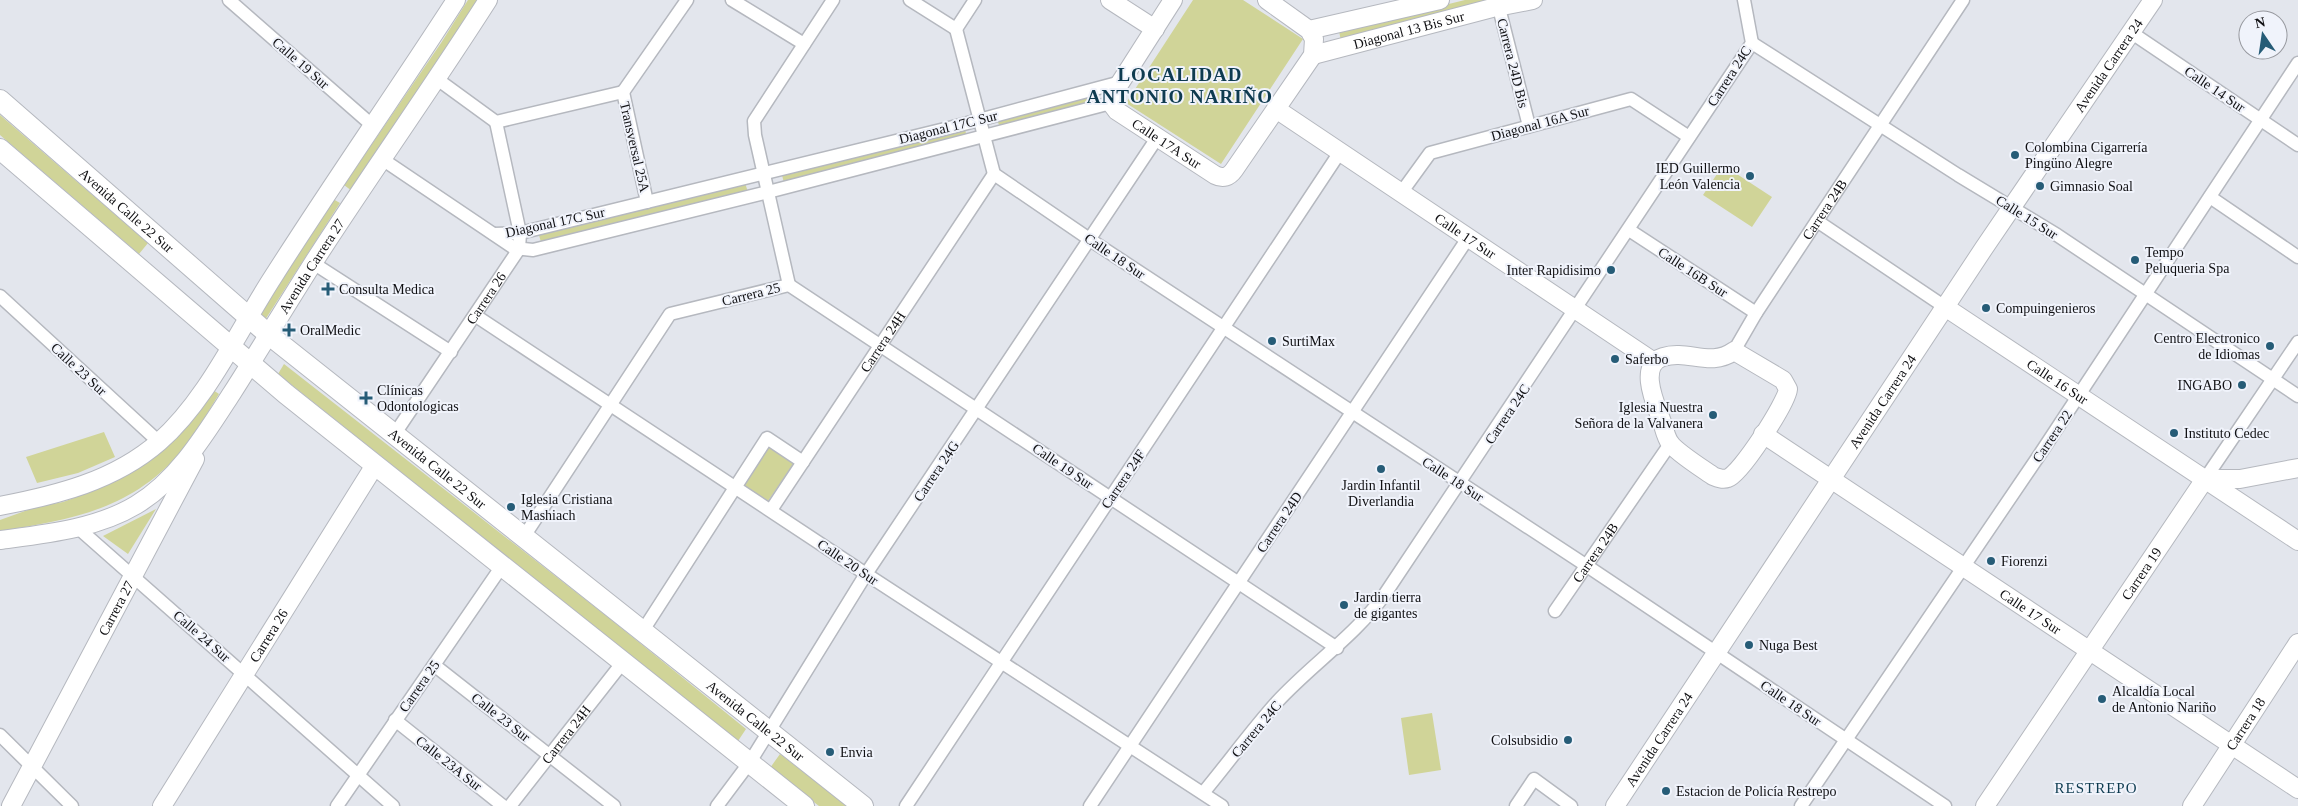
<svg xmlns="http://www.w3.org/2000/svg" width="2298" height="806" font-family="Georgia,serif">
<rect width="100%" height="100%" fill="#e3e6ed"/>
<!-- green -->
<path fill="#d0d498" d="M468,0H478L352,191L344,185L441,43Z
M1193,0H1243L1303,39L1221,164L1126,103Z
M1465,0H1486L1487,5L1341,41L1339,31Z
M1092,93L1094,103L1000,128L997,119Z
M0,115L148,243L139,254L0,135Z
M964,126L967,137L784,183L781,171Z
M1723,165L1772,197L1752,227L1703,195Z
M745,183L748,192L541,242L538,232Z
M333,199L340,203L265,320L259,315Z
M284,364L609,618L746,729L738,741L278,374Z
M213,390L219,394C207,414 194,436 179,454C130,510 69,520 0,531V520L36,507L63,502L93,491L123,476Z
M104,432L115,457L78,473L37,483L26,457Z
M769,445L794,463L768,501L742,484Z
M156,509L128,554L103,536Z
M1432,713L1441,770L1409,775L1401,718Z
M780,754L847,806H819L770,768Z"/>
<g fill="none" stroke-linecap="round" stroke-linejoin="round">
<!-- street casing -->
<g stroke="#b5b8bf" stroke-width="15">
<g id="street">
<path d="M229,0L373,126"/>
<path d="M732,0L804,44"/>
<path d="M910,0L956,29"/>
<path d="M1497,0L1529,126"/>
<path d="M956,29L994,174L1098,245L1587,566L1945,806"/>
<path d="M956,29L975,0"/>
<path d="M2132,33L2298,145"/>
<path d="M1752,43L1958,175L2057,235L2298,396"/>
<path d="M437,79L496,122"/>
<path d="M623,92L647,202"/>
<path d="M623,92L687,0"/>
<path d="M496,122L623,92"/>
<path d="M382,159L514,248L533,250L768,192L1111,103"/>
<path d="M1401,193L1430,153L1631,99L1689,137"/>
<path d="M2210,197L2298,257"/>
<path d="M1817,221L1945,307"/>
<path d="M1629,230L1756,313"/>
<path d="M494,234L520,233L949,128L1121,82"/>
<path d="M313,263L451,352"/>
<path d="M789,285L1337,648"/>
<path d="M789,285L755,135L754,121L833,0"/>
<path d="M0,296L159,442"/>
<path d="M476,316L866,574L1222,806"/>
<path id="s1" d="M1734,351L1756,313L1963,0"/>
<path id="s2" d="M394,435L519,249L520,233L496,122"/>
<path d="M2205,479L2298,342"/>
<path id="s3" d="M771,510L994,174"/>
<path d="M77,527L393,806"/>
<path d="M523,538L670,314L789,285"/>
<path id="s4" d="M1555,611L1670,444"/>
<path d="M642,632L767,438L803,462"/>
<path d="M434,665L614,806"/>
<path d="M395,720L503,806"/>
<path d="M0,735L72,806"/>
<path d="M1203,793C1228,763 1251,731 1277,702C1312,664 1355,636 1385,594L1752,43L1744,0"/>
<path d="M337,806L502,566"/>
<path id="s5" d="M510,806L623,662"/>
<path d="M717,806L750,762L866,574L1157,138"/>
<path d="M906,806L1340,152"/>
<path d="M1090,806L1468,238"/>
<path d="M1516,806L1534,779L1571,806"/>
<path d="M1801,806L2038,457L2298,63"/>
</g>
</g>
<!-- secondary casing -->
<g stroke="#b5b8bf" stroke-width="20">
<g id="secondary">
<path d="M1110,0L1155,29"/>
<path id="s6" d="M1173,0L1113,94L1111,103L1117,111L1215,175C1223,179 1229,177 1234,170L1313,55L1314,39L1309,30L1267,0"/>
<path d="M1309,30L1440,0"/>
<path id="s7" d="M1313,55L1492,8L1533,0"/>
<path id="s8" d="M1276,109L1654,362"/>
<path id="s9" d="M1945,307L2298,541"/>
<path d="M1734,351L1783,380L1788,389C1787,402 1740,475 1728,478C1723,480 1718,478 1713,476C1703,469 1676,452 1670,443C1666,438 1664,428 1662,422C1656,405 1637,365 1663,357C1688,349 1710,368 1734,351Z"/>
<path id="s10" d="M1763,434L2298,789"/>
<path d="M0,506C57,495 114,481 159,442C207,400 238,331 273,277C332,184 396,93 456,0"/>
<path id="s11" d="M0,540C45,534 96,529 136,505C178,480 206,433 232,393C260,349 287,304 315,260C371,173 432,88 488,0"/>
<path id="s12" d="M11,806L195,459"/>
<path id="s13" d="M162,806L375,465"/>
<path id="s14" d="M1615,806L1984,248L2153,0"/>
<path id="s15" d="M1985,806L2205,479H2240L2298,468"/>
<path id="s16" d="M2192,806L2298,643"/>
</g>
</g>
<!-- primary casing -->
<g stroke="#b5b8bf" stroke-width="22">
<g id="primary">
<path id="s17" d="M0,100L268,334L863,806"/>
<path d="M0,149L286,394L804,806"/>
</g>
</g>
<!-- street -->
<use href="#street" stroke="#fff" stroke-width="12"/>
<!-- secondary -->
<use href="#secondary" stroke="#fff" stroke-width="18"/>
<!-- primary -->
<use href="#primary" stroke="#fff" stroke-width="20"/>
</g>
<!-- markers -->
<g fill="#265c77" stroke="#f0f3fb" stroke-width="2">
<circle cx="2015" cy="155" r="5"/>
<circle cx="1750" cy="176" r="5"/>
<circle cx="2040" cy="186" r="5"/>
<circle cx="2135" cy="260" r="5"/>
<circle cx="1611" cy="270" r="5"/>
<path d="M325.5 281.5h5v5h5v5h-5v5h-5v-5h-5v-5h5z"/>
<circle cx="1986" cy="308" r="5"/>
<path d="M286.5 322.5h5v5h5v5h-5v5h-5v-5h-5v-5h5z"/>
<circle cx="1272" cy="341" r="5"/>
<circle cx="2270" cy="346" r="5"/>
<circle cx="1615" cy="359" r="5"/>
<circle cx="2242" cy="385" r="5"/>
<path d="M363.5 390.5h5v5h5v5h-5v5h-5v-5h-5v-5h5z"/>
<circle cx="1713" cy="415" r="5"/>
<circle cx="2174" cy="433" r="5"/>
<circle cx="1381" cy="469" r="5"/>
<circle cx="511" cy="507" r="5"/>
<circle cx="1991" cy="561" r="5"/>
<circle cx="1344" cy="605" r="5"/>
<circle cx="1749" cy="645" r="5"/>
<circle cx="2102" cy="699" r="5"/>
<circle cx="1568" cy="740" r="5"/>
<circle cx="830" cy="752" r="5"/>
<circle cx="1666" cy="791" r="5"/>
</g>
<g text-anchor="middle" stroke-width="4" stroke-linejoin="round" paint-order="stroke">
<!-- street labels -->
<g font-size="14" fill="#101013" stroke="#f0f3fb">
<text dy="5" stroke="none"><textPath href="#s7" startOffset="99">Diagonal 13 Bis Sur</textPath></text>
<text transform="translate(301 63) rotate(41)" y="5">Calle 19 Sur</text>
<text transform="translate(1513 63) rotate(76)" y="5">Carrera 24D Bis</text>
<text dy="5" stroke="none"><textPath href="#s14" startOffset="890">Avenida Carrera 24</textPath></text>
<text transform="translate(1729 76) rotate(-57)" y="5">Carrera 24C</text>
<text transform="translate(2215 89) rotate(34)" y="5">Calle 14 Sur</text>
<text transform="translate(1540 123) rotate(-15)" y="5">Diagonal 16A Sur</text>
<text transform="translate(948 127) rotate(-14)" y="5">Diagonal 17C Sur</text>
<text dy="5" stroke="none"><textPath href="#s6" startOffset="190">Calle 17A Sur</textPath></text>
<text transform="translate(635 147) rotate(77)" y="5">Transversal 25A</text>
<text dy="5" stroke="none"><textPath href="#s17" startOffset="168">Avenida Calle 22 Sur</textPath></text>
<text dy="5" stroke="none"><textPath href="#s1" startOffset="168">Carrera 24B</textPath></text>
<text transform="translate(2027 217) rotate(32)" y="5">Calle 15 Sur</text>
<text transform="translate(555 222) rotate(-12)" y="5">Diagonal 17C Sur</text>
<text dy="5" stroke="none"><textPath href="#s8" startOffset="228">Calle 17 Sur</textPath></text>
<text transform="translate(1115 256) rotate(34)" y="5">Calle 18 Sur</text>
<text dy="5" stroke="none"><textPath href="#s11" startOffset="440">Avenida Carrera 27</textPath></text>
<text transform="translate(1693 272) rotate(33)" y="5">Calle 16B Sur</text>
<text transform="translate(751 294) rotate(-14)" y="5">Carrera 25</text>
<text dy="5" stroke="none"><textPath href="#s2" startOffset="165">Carrera 26</textPath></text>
<text dy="5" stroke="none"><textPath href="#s3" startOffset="202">Carrera 24H</textPath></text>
<text transform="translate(79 369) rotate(43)" y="5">Calle 23 Sur</text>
<text dy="5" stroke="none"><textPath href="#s9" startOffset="135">Calle 16 Sur</textPath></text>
<text dy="5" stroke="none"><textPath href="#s14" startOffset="485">Avenida Carrera 24</textPath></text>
<text transform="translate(1507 414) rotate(-56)" y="5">Carrera 24C</text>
<text transform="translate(2052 436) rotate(-56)" y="5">Carrera 22</text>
<text transform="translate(1063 466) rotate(34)" y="5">Calle 19 Sur</text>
<text dy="5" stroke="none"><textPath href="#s17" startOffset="572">Avenida Calle 22 Sur</textPath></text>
<text transform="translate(936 471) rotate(-56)" y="5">Carrera 24G</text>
<text transform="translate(1123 479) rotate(-56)" y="5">Carrera 24F</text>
<text transform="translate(1453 479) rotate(33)" y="5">Calle 18 Sur</text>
<text transform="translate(1279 522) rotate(-56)" y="5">Carrera 24D</text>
<text dy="5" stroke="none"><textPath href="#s4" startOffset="71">Carrera 24B</textPath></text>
<text transform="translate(848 562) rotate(34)" y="5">Calle 20 Sur</text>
<text dy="5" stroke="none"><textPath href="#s15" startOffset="280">Carrera 19</textPath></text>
<text dy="5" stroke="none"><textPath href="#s12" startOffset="224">Carrera 27</textPath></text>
<text dy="5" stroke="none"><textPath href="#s10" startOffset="321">Calle 17 Sur</textPath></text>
<text dy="5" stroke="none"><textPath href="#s13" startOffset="201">Carrera 26</textPath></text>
<text transform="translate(202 636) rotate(41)" y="5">Calle 24 Sur</text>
<text transform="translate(419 686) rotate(-55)" y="5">Carrera 25</text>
<text transform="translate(1791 703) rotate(34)" y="5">Calle 18 Sur</text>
<text transform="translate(501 717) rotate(38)" y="5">Calle 23 Sur</text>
<text dy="5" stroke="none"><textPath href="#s17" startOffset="978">Avenida Calle 22 Sur</textPath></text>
<text dy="5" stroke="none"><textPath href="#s16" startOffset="98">Carrera 18</textPath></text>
<text transform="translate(1256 729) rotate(-50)" y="5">Carrera 24C</text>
<text dy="5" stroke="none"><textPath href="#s5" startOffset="91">Carrera 24H</textPath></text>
<text dy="5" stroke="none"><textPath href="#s14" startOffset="80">Avenida Carrera 24</textPath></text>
<text transform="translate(449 763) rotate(38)" y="5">Calle 23A Sur</text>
</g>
<!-- poi labels -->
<g font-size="14" fill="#101013" stroke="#f0f3fb" text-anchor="start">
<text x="2025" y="152">Colombina Cigarrería<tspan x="2025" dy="16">Pingüno Alegre</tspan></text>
<text x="1740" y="173" text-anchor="end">IED Guillermo<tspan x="1740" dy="16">León Valencia</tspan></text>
<text x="2050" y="191">Gimnasio Soal</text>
<text x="2145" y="257">Tempo<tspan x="2145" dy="16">Peluqueria Spa</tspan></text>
<text x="1601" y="275" text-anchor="end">Inter Rapidisimo</text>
<text x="339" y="294">Consulta Medica</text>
<text x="1996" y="313">Compuingenieros</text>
<text x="300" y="335">OralMedic</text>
<text x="2260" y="343" text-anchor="end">Centro Electronico<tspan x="2260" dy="16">de Idiomas</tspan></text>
<text x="1282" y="346">SurtiMax</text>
<text x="1625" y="364">Saferbo</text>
<text x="2232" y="390" text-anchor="end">INGABO</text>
<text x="377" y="395">Clínicas<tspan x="377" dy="16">Odontologicas</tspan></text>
<text x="1703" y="412" text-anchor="end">Iglesia Nuestra<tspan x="1703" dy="16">Señora de la Valvanera</tspan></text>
<text x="2184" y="438">Instituto Cedec</text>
<text x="1381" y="490" text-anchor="middle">Jardin Infantil<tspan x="1381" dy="16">Diverlandia</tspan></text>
<text x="521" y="504">Iglesia Cristiana<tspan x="521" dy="16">Mashiach</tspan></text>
<text x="2001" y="566">Fiorenzi</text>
<text x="1354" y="602">Jardin tierra<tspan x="1354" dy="16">de gigantes</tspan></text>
<text x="1759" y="650">Nuga Best</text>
<text x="2112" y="696">Alcaldía Local<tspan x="2112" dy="16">de Antonio Nariño</tspan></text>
<text x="1558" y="745" text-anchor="end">Colsubsidio</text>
<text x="840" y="757">Envia</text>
<text x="1676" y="796">Estacion de Policía Restrepo</text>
</g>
<!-- neighbourhood labels -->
<g font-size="15" letter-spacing="1" fill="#0e3b50" stroke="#f0f3fb">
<text x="2096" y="793">RESTREPO</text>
</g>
<!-- district labels -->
<g font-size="19" font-weight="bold" letter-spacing="1" fill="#0e3b50" stroke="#f0f3fb">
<text x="1180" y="81">LOCALIDAD<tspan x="1180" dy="22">ANTONIO NARIÑO</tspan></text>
</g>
</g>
<!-- north arrow -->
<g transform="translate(2263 35) rotate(347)"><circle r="24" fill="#f0f3fb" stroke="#96989e"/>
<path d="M0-4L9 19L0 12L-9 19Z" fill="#265c77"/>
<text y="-8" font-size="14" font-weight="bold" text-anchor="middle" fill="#101013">N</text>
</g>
</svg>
